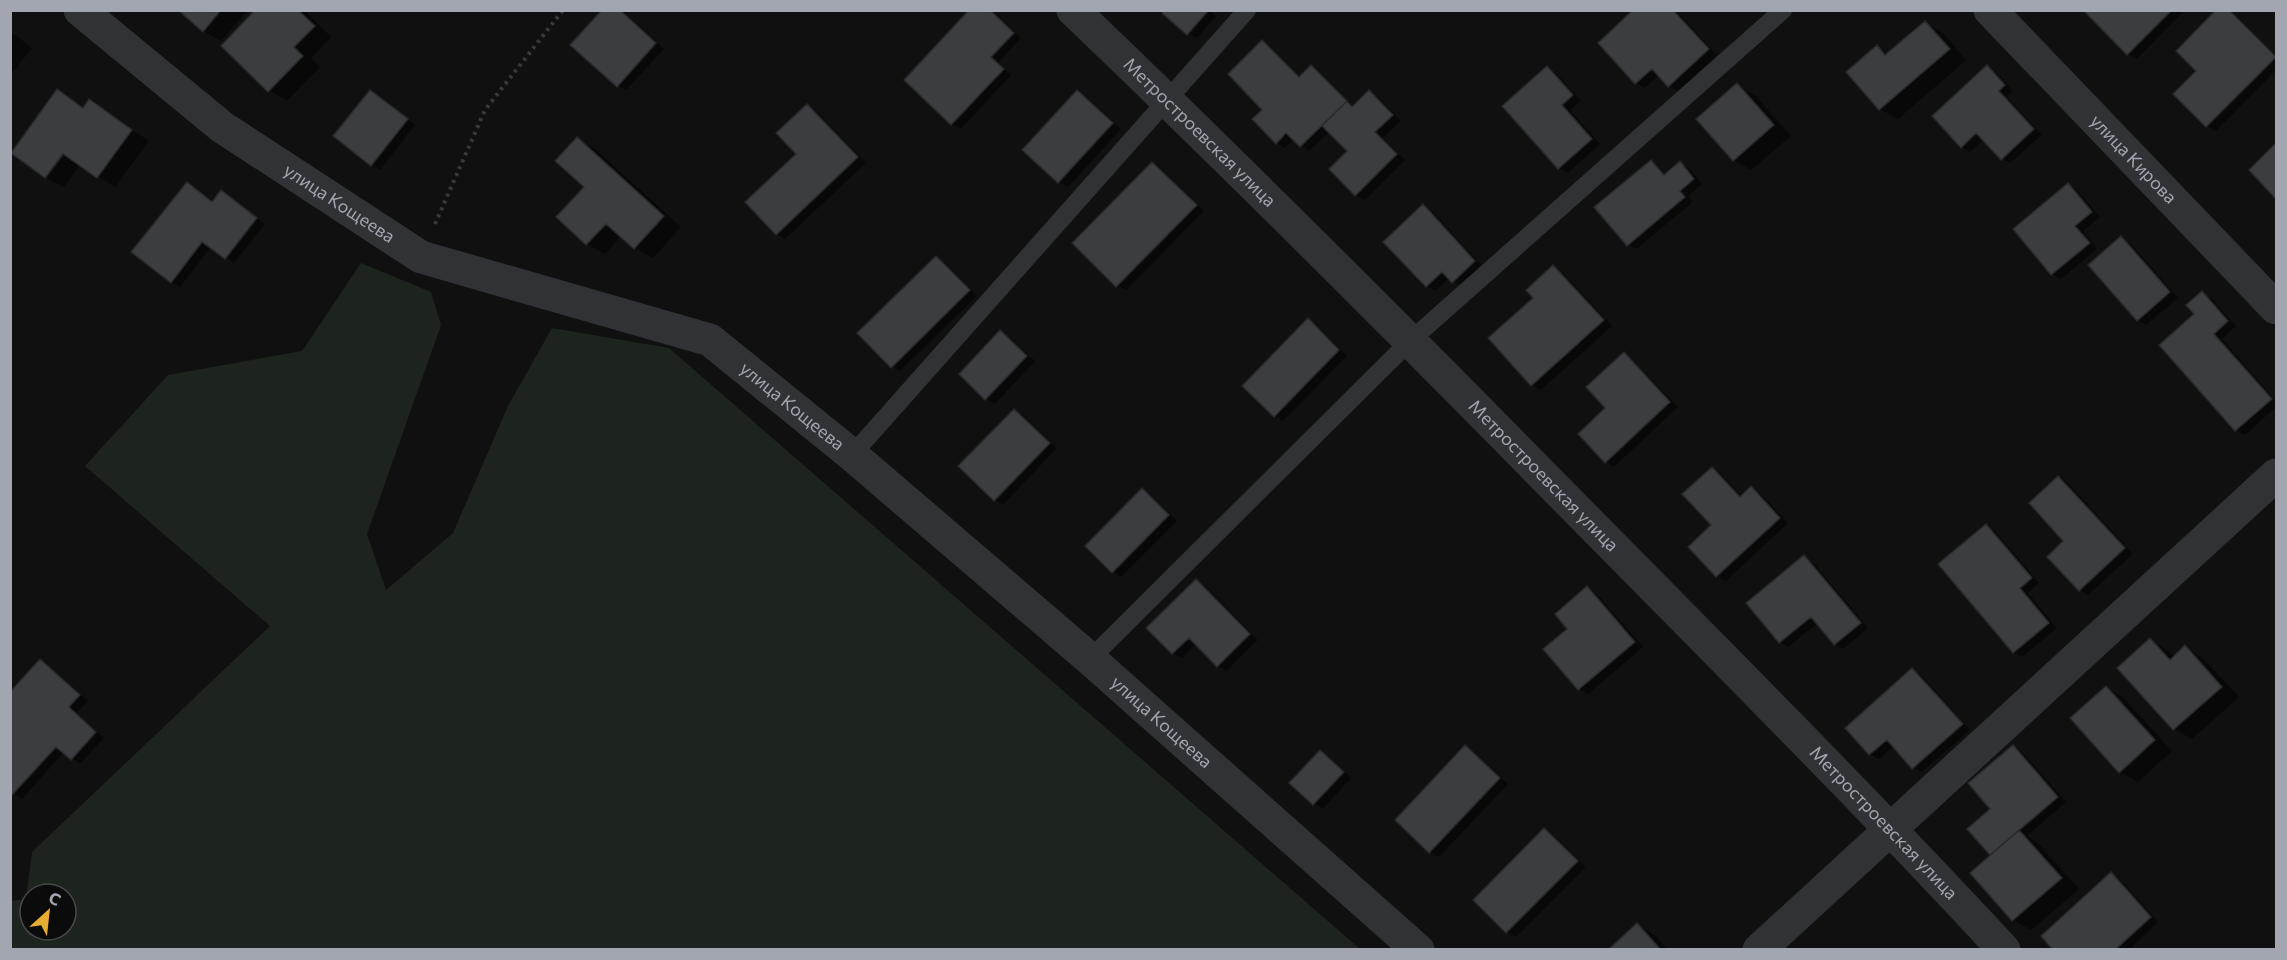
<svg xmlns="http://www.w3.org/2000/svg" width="2287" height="960" font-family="Commissioner,sans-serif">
<rect width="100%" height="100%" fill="#101011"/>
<!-- green -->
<path fill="#1d241d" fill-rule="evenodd" d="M361,263L431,292L441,325L367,534L386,590L453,533L508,406L552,328L669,348L1360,949H11V901L26,899L32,852L270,626L85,466L168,375L302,351ZM30,894H66V930H30Z"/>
<!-- shadow -->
<path fill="#0007" d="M181,10H248L221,41L204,31Z
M257,10H304L331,37L311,58L320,67L287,101L269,90Z
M604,10H622L664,49L626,90L617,85Z
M972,10H992L1021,38L998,63L1011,75L961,129L952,124L906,80Z
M1166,10H1209L1216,16L1197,38L1188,33Z
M1636,10H1676L1717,55L1678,91L1669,86L1659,75L1645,88L1636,83L1600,43Z
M2085,10H2185L2137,59L2128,54Z
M2218,10L2232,11L2276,56V70L2216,131L2207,126L2175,94L2198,71Z
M1925,23L1943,33L1966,60L1898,119L1880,109L1877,47L1889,54Z
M10,31L32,48L10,76Z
M1262,42L1271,47L1301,77L1311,67L1320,72L1354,107L1369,92L1378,97L1401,121L1383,138L1405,160L1365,200L1356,195L1349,151L1330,131L1309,151L1294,139L1285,148L1277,143L1264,110Z
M1987,67L1996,72L2013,91L2007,97L2042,135L2010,163L2002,158L1984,139L1970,152L1962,147Z
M1547,68L1556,73L1581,101L1570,110L1600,144L1568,173L1559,168Z
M1737,85L1755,95L1791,136L1751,170L1734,160Z
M57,91L84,108L90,101L149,141L115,187L80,165L64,187L47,178L69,149Z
M1077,92L1086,97L1121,129L1068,187L1059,182L1024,150Z
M379,97L415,125L380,170L371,165Z
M807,106L816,111L866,163L785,239L777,234L798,154Z
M577,139L595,149L681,227L653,258L635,248L621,236L605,254L587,244L586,187Z
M2276,145V196L2251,170Z
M1651,162L1659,167L1666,175L1680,163L1689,168L1702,184L1688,196L1693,202L1636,249L1628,244Z
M1153,163L1161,168L1204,211L1126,290L1117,285Z
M187,184L213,202L222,192L265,224L234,263L211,247L180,287L171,282Z
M2069,185L2077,190L2100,217L2083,231L2097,249L2061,279L2052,274Z
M1423,206L1432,211L1483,267L1462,287L1450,278L1435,291L1427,286Z
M2122,238L2130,243L2178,298L2146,325L2138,320Z
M936,258L945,263L977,296L900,371L892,366Z
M1554,267L1562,272L1612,326L1541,390L1532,385L1490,338L1535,298Z
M2202,293L2211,298L2236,326L2222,339L2276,401V407L2245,435L2236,430L2196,314Z
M1308,320L1316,325L1347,356L1283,421L1275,416Z
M1000,332L1009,337L1035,361L995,404L986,399L961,374Z
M1624,354L1632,359L1678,407L1614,467L1606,462L1608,408Z
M1014,410L1023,415L1057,448L1003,505L995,500Z
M1712,469L1721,474L1742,497L1752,488L1760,493L1788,523L1726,581L1717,576Z
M2059,477L2067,482L2133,554L2088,595L2080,590L2066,541Z
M1142,490L1151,495L1177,521L1121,577L1113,572Z
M1986,526L1995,531L2039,583L2028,593L2057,628L2022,657L2014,652Z
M1804,557L1813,562L1868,628L1843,649L1835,644L1818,623L1788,647L1780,642Z
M1197,581L1205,586L1258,640L1226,671L1218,666L1196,644L1182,658L1173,653L1149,628Z
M1587,588L1596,593L1643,647L1588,694L1579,689L1569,629Z
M2150,640L2168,651L2175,657L2186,647L2203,658L2239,697L2192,739L2174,729L2119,668Z
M40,661L49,666L88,701L76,713L104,738L80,764L64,752L22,799L10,791Z
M1912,670L1921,675L1970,730L1922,772L1913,767L1894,746L1879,759L1870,754Z
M2106,688L2124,698L2172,751L2138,782L2120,772Z
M1465,747L1474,752L1508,784L1439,857L1430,852Z
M2013,747L2022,752L2066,802L2027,836L2037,842L2079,889L2031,930L2013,920L1992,855L1969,829L1992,809Z
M1320,752L1329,757L1351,778L1323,809L1314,804Z
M1545,830L1553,835L1586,867L1516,937L1507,932L1475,900Z
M2111,874L2120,879L2158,922L2129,950H2055Z
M1637,925L1655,935L1668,950H1610Z"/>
<!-- building -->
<path fill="#3c3d41" stroke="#2a2a2d" stroke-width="1.5" d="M178,10H221L203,32Z
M255,10H298L315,26L294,47L303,56L268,92L221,46Z
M602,10H620L656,43L617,87L570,45Z
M969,10H990L1014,33L991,57L1004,69L951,125L904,80Z
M1164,10H1208V11L1187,35L1162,13Z
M1633,10H1673L1709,49L1668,87L1652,69L1635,84L1598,43Z
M2083,10H2172L2127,55Z
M2216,10H2229L2276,57L2206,127L2173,94L2196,71L2176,51Z
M1925,21L1950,49L1879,110L1846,72L1877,45L1885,55Z
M1262,40L1299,77L1311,65L1347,101L1300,147L1286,133L1276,144L1252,119L1262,110L1228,74Z
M1987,65L2005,85L1999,91L2034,129L2001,160L1976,133L1961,148L1932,116Z
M1547,66L1573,95L1562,105L1592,139L1558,169L1502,106Z
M1737,83L1774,125L1733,161L1696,119Z
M57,89L83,108L89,99L132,130L97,178L63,154L45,178L11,153Z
M370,90L408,119L371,166L333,136Z
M1077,90L1113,123L1058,183L1022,150Z
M1369,90L1393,115L1375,132L1397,154L1355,196L1329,169L1347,151L1322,126L1347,101L1352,107Z
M807,104L858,157L776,235L745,202L796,154L776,133Z
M577,137L664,216L634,249L606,224L586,245L556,217L584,187L555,161Z
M2276,143V199L2249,170Z
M1651,160L1664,175L1680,161L1694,179L1680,191L1685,197L1627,246L1594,207Z
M1152,162L1197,205L1116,287L1072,243Z
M187,182L212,202L221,190L257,218L225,259L202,242L171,283L131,252Z
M2068,183L2092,212L2075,226L2090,243L2051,275L2013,229Z
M1423,204L1475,261L1452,283L1442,272L1426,287L1383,242Z
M2121,236L2170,292L2137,321L2088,265Z
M936,256L970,290L891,368L857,333Z
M1553,265L1604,320L1531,386L1488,338L1533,298L1526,290Z
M2202,291L2228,321L2214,334L2272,399L2235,431L2159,345L2194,314L2186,305Z
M1308,318L1339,350L1274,417L1242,386Z
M1000,330L1027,356L985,400L959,374Z
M1624,352L1670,402L1605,463L1578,434L1605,408L1586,387Z
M1014,409L1050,443L994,501L958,466Z
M1712,467L1740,497L1751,486L1780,518L1716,577L1688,547L1711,525L1682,494Z
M2058,476L2125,548L2079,591L2047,557L2063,541L2029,503Z
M1142,488L1169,515L1112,573L1085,546Z
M1986,524L2032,578L2020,588L2049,623L2013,653L1938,564Z
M1804,555L1861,623L1834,645L1811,617L1779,643L1746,603Z
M1196,579L1250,634L1217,667L1189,638L1172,654L1146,628Z
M1587,586L1635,642L1578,690L1543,649L1567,629L1555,614Z
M2150,638L2170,660L2185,645L2222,687L2173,730L2117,668Z
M40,659L80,695L69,707L96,732L71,760L56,747L12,795L10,793V692Z
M1912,668L1963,724L1912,769L1887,740L1869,755L1845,728Z
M2106,686L2155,740L2119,773L2070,718Z
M1465,745L1500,778L1429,853L1395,820Z
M2013,745L2058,797L1990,855L1967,829L1990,809L1968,783Z
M1320,750L1344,772L1313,805L1289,783Z
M1544,828L1578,861L1506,933L1473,900Z
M2019,830L2062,878L2012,921L1970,873Z
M2111,872L2151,917L2115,950H2053L2041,936Z
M1637,923L1661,950H1608Z"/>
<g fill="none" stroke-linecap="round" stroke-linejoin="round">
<!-- path -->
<path stroke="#37393d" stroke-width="4" stroke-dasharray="3 4.5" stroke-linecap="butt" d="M435,224L485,110L563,10"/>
<!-- lane -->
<path stroke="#313236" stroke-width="18" d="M852,455L1247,10
M1090,659L1410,341L1783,10"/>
<!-- street -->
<g stroke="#313236" stroke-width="33">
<path id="s1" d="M80,10L222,127L421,257L710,340L852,455L1090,659L1418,950"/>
<path id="s2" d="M1073,10C1245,174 1412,342 1578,511C1721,656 1865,800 2004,950"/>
<path id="s3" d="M1990,10L2276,308"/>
<path d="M1759,950L2276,475"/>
</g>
</g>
<g text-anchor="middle" stroke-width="4.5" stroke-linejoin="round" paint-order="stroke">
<!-- street labels -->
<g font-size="18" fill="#a2a6b1" stroke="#0b0b0c">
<text dy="6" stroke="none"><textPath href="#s2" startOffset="176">Метростроевская улица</textPath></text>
<text dy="6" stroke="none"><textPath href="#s3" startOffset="207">улица Кирова</textPath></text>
<text dy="6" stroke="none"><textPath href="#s1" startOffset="324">улица Кощеева</textPath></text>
<text dy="6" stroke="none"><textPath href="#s1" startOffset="828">улица Кощеева</textPath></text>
<text dy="6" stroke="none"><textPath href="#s2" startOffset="662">Метростроевская улица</textPath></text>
<text dy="6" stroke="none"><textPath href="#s1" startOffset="1314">улица Кощеева</textPath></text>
<text dy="6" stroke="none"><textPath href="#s2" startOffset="1148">Метростроевская улица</textPath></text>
</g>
</g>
<!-- border -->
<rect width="2287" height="960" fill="none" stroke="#a2a6b1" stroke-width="24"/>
<!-- north arrow -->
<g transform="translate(48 912) rotate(27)"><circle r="28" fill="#0b0b0c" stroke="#47494e" stroke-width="1.5"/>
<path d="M0-4.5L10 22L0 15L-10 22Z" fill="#e7ad33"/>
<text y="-9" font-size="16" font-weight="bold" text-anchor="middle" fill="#a2a6b1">С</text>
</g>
</svg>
